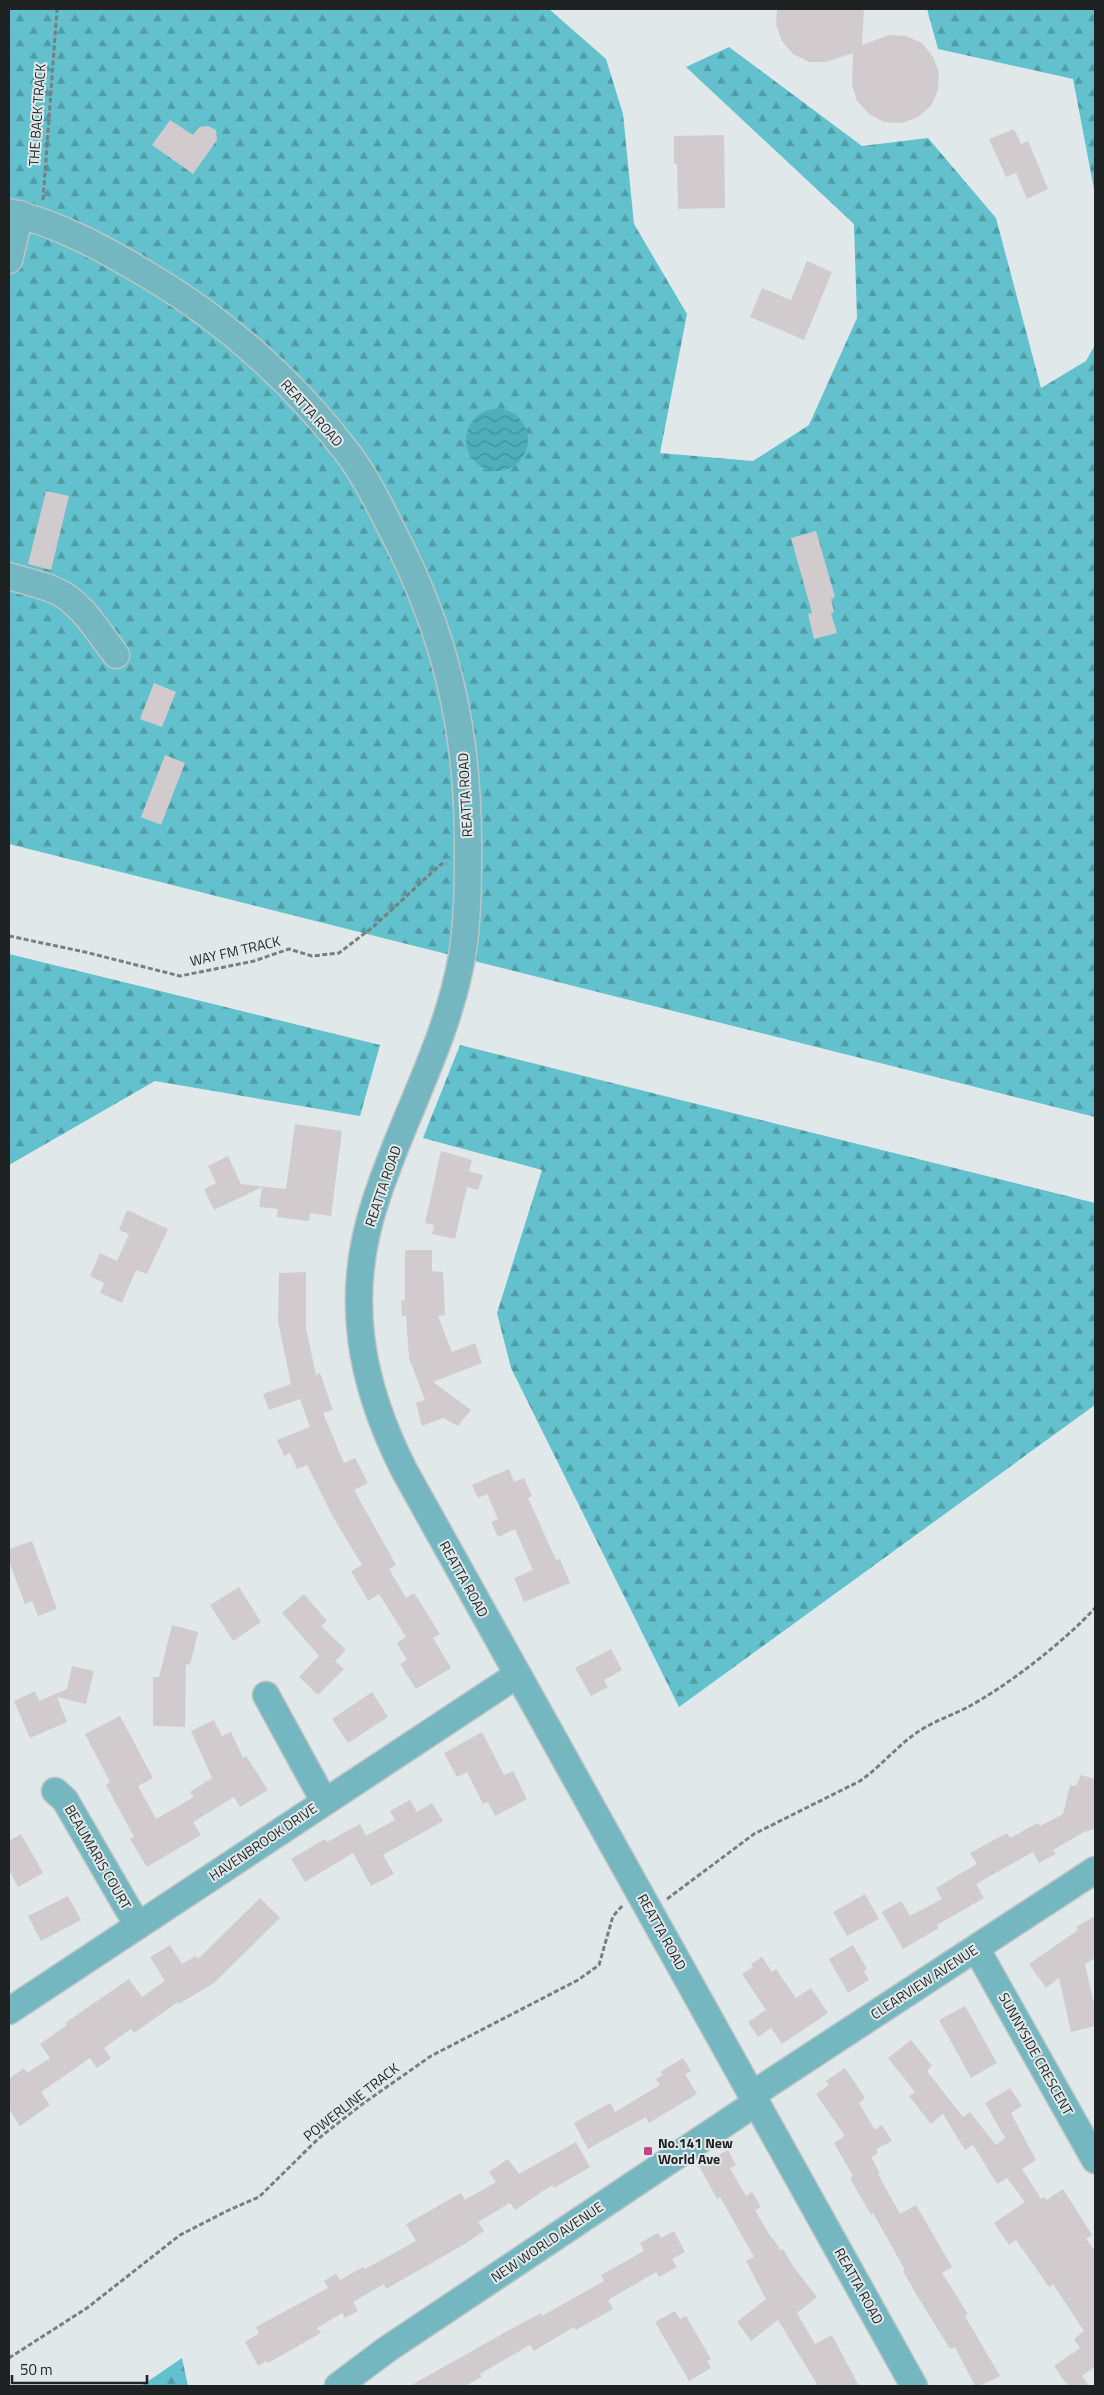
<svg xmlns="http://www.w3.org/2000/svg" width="1104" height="2395" font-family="'Titillium Web',sans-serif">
<defs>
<pattern id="forest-firs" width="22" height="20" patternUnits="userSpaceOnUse" patternTransform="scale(1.25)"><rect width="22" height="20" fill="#62c1cd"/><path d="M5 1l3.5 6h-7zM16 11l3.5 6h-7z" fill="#509ca6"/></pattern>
<pattern id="water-waves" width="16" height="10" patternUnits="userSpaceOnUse" patternTransform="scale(1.25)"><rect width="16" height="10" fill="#4eaeba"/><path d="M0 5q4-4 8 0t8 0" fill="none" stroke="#408d97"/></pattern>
</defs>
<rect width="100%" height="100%" fill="#e0e8e9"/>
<!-- forest -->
<path fill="url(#forest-firs)" d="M9,9H549L606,59L623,114L634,224L687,314L660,453L753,461L809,425L857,318L854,224L686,67L729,47L862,146L928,138L996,218L1041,388L1086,361L1095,345V1117L9,844Z
M927,9H1095V194L1073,79L938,49Z
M9,954L380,1045L360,1116L155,1081L9,1165Z
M460,1045L1095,1203V1405L679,1707L511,1368L497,1313L542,1170L423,1138Z
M182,2358L188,2386H141Z"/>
<!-- water -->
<path fill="url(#water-waves)" d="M466 440a31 31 0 1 1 62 0a31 31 0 1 1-62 0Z"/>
<!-- building -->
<path fill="#d2cbce" d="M777,9H864L862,45L889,35L906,36L922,43L933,57L939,73L938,90L931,106L918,117L902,123L884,122L869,114L857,101L852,85L853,53L826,62H809L793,54L782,41L776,25Z
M170,120L193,135L199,127L208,126L216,130L217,140L193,174L152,145Z
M1014,129L1021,144L1028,141L1048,189L1027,199L1016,173L1006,177L989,139Z
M724,135L725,208L678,209L677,164H674V136Z
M807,261L832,272L804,340L750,317L762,288L791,300Z
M46,491L69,496L51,570L28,564Z
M816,531L835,597L831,599L834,612L831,613L837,633L814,639L808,614L812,613L791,538Z
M154,683L176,692L162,727L140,719Z
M165,755L185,763L161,825L141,817Z
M295,1124L342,1131L331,1216L310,1213L309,1221L277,1217L278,1209L259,1207L262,1187L214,1210L204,1189L216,1183L208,1166L228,1156L241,1184L286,1189Z
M441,1151L472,1160L469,1171L483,1175L478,1190L467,1187L455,1239L432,1234L434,1225L425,1223Z
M127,1210L168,1229L147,1274L136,1270L122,1303L100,1293L104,1283L90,1276L100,1253L117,1261L129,1234L119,1230Z
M405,1250H432V1271L443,1272L445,1315L438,1316L452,1352L475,1343L482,1363L433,1382L471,1410L458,1426L443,1418L422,1426L416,1403L425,1400L409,1358L406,1316H402L401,1301L405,1300Z
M306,1272V1328L316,1375L320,1373L333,1410L323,1413L344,1463L355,1458L368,1483L354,1490L396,1565L389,1569L406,1598L414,1593L440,1634L433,1638L451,1668L416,1689L400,1664L407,1660L397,1643L406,1637L379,1594L368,1601L351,1571L362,1565L333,1517L307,1465L297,1469L290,1453L284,1456L277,1440L310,1427L300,1399L269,1410L263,1394L291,1384L278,1321L279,1273Z
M509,1469L514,1482L524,1478L532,1496L528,1498L556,1560L560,1559L570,1583L524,1602L514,1578L533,1570L515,1529L498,1537L491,1522L498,1519L487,1494L478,1498L472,1485Z
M32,1541L57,1609L38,1616L32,1601L25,1604L9,1561V1549Z
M239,1587L261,1622L233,1641L210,1605Z
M304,1594L327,1621L321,1626L346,1650L335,1661L344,1669L318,1695L299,1677L319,1656L282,1613Z
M172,1625L198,1632L190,1665L186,1664L185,1727L153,1726V1677H159Z
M611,1649L622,1670L604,1680L608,1687L591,1696L575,1668Z
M72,1666L94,1671L86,1704L57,1697L67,1722L30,1738L14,1701L35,1691L39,1701L67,1689Z
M372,1692L388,1717L348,1743L332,1719Z
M120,1716L153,1778L138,1786L156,1819L194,1797L190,1792L212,1778L191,1731L214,1720L222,1736L231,1732L243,1758L246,1756L268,1790L240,1807L234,1797L193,1822L201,1835L147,1867L130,1839L134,1837L106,1785L110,1782L85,1734Z
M482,1732L504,1775L513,1771L527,1799L495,1816L488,1802L483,1804L467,1772L457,1777L444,1753Z
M1081,1775L1095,1779V1829L1084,1832L1053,1850L1056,1854L1039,1863L1033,1852L976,1884L984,1898L937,1925L939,1928L903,1949L882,1912L901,1901L910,1916L942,1899L936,1888L977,1864L970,1853L1007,1833L1010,1838L1038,1823L1040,1826L1063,1814L1070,1785L1076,1786Z
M410,1800L417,1812L432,1803L443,1821L383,1855L394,1874L371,1886L353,1853L305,1882L291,1859L325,1839L327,1842L360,1824L366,1836L395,1820L390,1811Z
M21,1834L43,1873L18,1887L9,1870V1841Z
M865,1894L879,1919L847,1936L833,1912Z
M68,1896L81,1920L41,1941L28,1916Z
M260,1898L280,1918L214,1983L179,2004L178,2002L134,2033L131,2029L104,2048L111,2058L97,2068L90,2058L41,2092L50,2105L20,2126L9,2109V2079L24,2068L27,2073L50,2058L40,2044L67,2025L65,2023L129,1979L142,1997L165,1981L150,1957L170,1945L182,1964L196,1956L198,1959Z
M1095,1916V1958L1085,1964L1095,2008V2026L1071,2032L1059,1978L1046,1988L1029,1964L1078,1930L1076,1927Z
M853,1945L867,1969L864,1971L869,1980L848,1993L829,1959Z
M762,1957L772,1972L776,1969L796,1998L811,1988L828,2013L782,2044L771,2028L758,2037L748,2022L766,2010L742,1974L753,1967L751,1964Z
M965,2006L997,2063L971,2078L939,2020Z
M911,2040L932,2066L927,2071L963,2117L970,2112L996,2145L1005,2138L985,2103L1010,2088L1022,2106L1011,2113L1036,2160L1022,2169L1041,2199L1044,2197L1047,2200L1063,2189L1092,2235L1086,2239L1095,2251V2370L1093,2368L1082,2376L1089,2386H1068L1054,2366L1080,2348L1074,2339L1084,2331L1053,2284L1049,2287L1016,2240L1009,2245L994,2223L1025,2202L1007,2178L997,2184L973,2145L965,2150L943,2114L931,2124L909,2096L915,2092L888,2058Z
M683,2058L691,2071L685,2074L697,2094L649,2123L646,2117L588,2149L574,2123L610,2103L615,2112L660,2085L656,2079L663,2075L660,2072Z
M845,2068L865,2098L859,2103L875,2130L882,2125L892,2141L876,2149L878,2153L871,2157L880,2173L878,2174L900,2214L916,2205L952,2267L942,2273L968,2314L965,2316L1000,2376L979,2386H975L955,2347L950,2349L916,2294L903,2271L905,2270L873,2213L871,2215L850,2178L853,2176L834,2143L845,2136L816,2094L829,2085L826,2081Z
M576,2142L590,2167L554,2188L552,2185L515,2210L510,2203L478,2222L484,2231L463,2245L386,2289L384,2284L353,2302L358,2311L345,2318L342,2313L317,2328L321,2333L268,2363L266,2361L258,2366L245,2342L259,2333L256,2327L328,2288L324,2281L336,2274L340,2280L363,2267L365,2269L416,2241L406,2224L461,2193L465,2200L496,2182L489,2172L508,2159L519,2174Z
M728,2150L736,2165L730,2168L746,2196L752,2192L761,2207L755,2210L772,2239L773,2238L780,2250L783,2249L793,2266L817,2297L797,2313L815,2344L832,2335L859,2386H818L778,2320L751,2341L737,2322L766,2299L746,2261L754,2257L750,2250L720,2197L717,2199L699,2166Z
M674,2231L685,2252L672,2259L677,2267L659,2277L656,2272L608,2300L613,2309L576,2330L574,2327L534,2351L530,2345L480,2374L482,2377L465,2386H410L511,2329L541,2313L542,2316L604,2281L601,2275L644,2251L640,2243L658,2233L661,2238Z
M675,2311L680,2319L686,2316L711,2359L707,2361L711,2368L689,2381L655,2322Z"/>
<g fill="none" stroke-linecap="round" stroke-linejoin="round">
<!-- minor casing -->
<g stroke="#bdc4c5" stroke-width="29">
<path id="minor" d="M9,212C59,224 107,250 151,277C227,322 297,385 350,456C366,478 379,504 391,528C445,631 468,727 468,844C468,881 468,920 462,956C447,1043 401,1120 375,1203C344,1298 360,1383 404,1470L914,2386
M9,260L20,214
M9,576C24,581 40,584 54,590C81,601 99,633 116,655
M266,1695L324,1801
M55,1791L65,1800L138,1926
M976,1948L1095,2160
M9,2011L517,1675
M753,2094L1095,1870
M338,2386L386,2350L757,2102"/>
</g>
<!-- path -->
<path stroke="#797f7f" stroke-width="3" stroke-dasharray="5 2.5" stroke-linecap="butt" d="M43,200L57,9
M9,936L85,952L180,976L254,961L289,949L312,956L339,953L373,927L441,864H447
M667,1899L754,1834L860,1781C883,1765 900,1742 924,1728C938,1720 952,1715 966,1708C1006,1687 1064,1642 1095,1608
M9,2358L87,2308L180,2235L227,2211L259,2197L319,2138L361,2105L431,2056L578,1980L599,1965L613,1916L623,1905"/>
<!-- minor -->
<use href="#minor" stroke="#75b7c0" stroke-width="26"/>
</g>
<!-- markers -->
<rect fill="#c5438a" stroke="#e0e8e9" stroke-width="2" x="643" y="2146" width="10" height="10" rx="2.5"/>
<g text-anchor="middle" stroke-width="4" stroke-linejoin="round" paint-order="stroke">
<!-- street labels -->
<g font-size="14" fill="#1f2222" stroke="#e0e8e9">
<text transform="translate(37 115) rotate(-86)" y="5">THE BACK TRACK</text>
<text transform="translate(312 413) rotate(48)" y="5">REATTA ROAD</text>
<text transform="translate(465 795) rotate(-93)" y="5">REATTA ROAD</text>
<text transform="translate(235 951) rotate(-13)" y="5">WAY FM TRACK</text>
<text transform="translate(383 1186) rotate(-71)" y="5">REATTA ROAD</text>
<text transform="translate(464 1579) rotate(61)" y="5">REATTA ROAD</text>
<text transform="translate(263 1842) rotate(-34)" y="5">HAVENBROOK DRIVE</text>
<text transform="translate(98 1857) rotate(60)" y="5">BEAUMARIS COURT</text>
<text transform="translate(662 1932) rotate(61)" y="5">REATTA ROAD</text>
<text transform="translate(924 1982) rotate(-33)" y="5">CLEARVIEW AVENUE</text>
<text transform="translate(1036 2054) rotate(61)" y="5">SUNNYSIDE CRESCENT</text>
<text transform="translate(351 2102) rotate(-38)" y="5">POWERLINE TRACK</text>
<text transform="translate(547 2242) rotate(-34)" y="5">NEW WORLD AVENUE</text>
<text transform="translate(859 2286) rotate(61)" y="5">REATTA ROAD</text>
</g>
<!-- poi labels -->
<g font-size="14" font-weight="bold" fill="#1f2222" stroke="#e0e8e9" text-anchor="start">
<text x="658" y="2148">No.141 New<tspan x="658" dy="16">World Ave</tspan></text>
</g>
</g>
<!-- border -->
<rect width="1104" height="2395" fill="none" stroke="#1f2222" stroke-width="20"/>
<!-- scale -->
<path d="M12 2375v8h135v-8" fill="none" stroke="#1f2222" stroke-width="2.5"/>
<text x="20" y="2375" font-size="15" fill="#1f2222" stroke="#e0e8e9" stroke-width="4" paint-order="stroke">50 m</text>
</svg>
